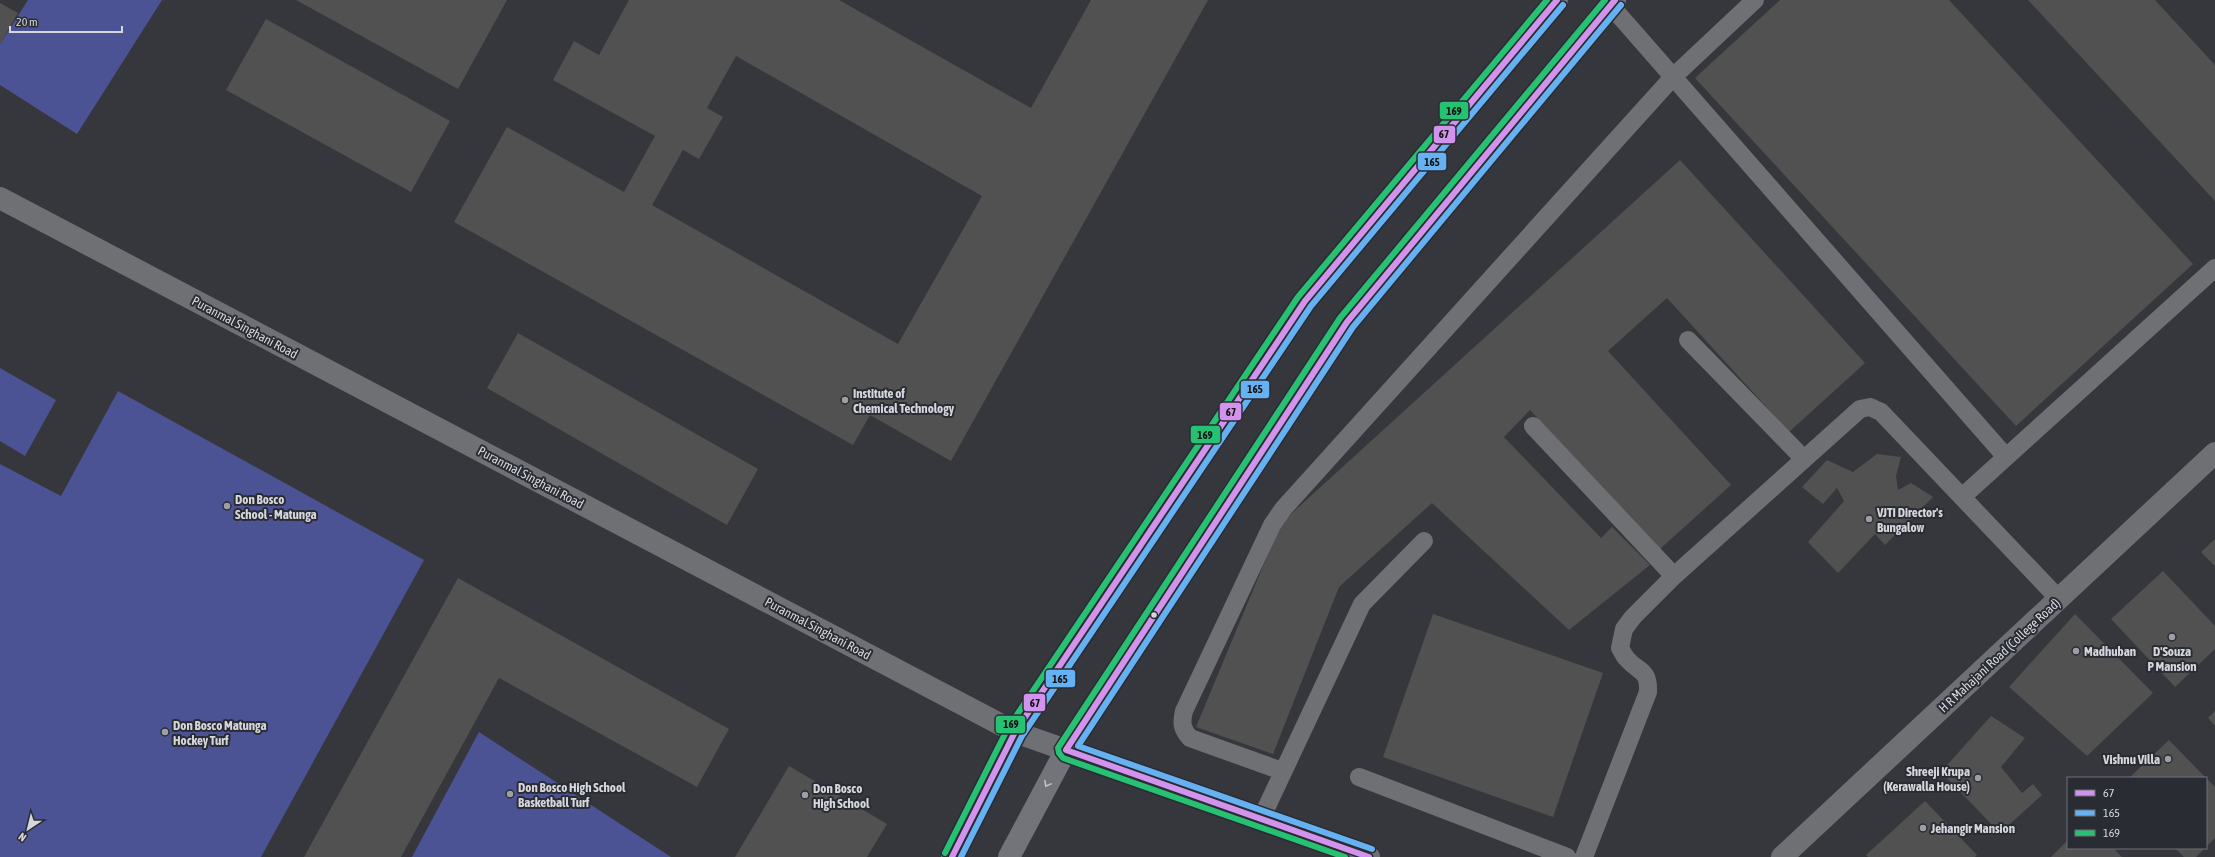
<svg xmlns="http://www.w3.org/2000/svg" width="2215" height="857" font-family="'Asap Condensed',sans-serif">
<rect width="100%" height="100%" fill="#36373c"/>
<!-- green -->
<path fill="#4c5394" d="M28,0H162L77,134L0,85V44Z
M0,368L56,400L25,456L0,441Z
M118,391L424,560L261,857H0V464L61,496Z
M479,732L671,857H412Z"/>
<!-- building -->
<path fill="#515151" fill-rule="evenodd" d="M296,0H507L458,89Z
M629,0H839L1031,108L1091,0H1208L951,461L870,415L853,445L454,222L507,127L624,192L655,136L553,80L574,41L599,55ZM736,56L982,196L898,344L652,205L683,150L699,159L723,117L707,108Z
M1780,0H1949L2193,264L2016,426L1695,78Z
M2028,0H2155L2215,65V201Z
M0,3L18,13L0,44Z
M266,19L450,121L411,192L226,90Z
M1680,160L1865,363L1789,432L1667,298L1608,351L1731,485L1660,549L1530,410L1504,437L1601,538L1612,527L1650,565L1569,630L1432,503L1339,587L1273,754L1196,727L1281,523Z
M518,333L758,469L727,525L487,388Z
M1877,454L1901,457L1896,476L1898,490L1911,483L1933,497L1885,545L1875,534L1838,573L1808,542L1844,501L1837,488L1823,504L1802,487L1827,460L1853,472Z
M2215,539V566L2201,552Z
M2163,571L2215,626V649L2175,687L2111,619Z
M458,578L729,729L697,787L499,678L401,857H304Z
M1433,614L1603,673L1553,817L1383,757Z
M2075,614L2153,693L2087,756L2009,687Z
M2215,711V726L2208,718Z
M1991,716L2025,738L2001,767L2022,793L2033,784L2042,795L2000,833L1941,772Z
M2169,740L2206,778H2129Z
M789,766L887,824L867,857H735Z
M2206,778L2215,787V838L2206,847Z
M1925,801L1977,855L1975,857H1868L1866,855Z
M2068,840V848H2113L2122,857H2051Z
M2175,848H2205L2196,857H2184Z"/>
<g fill="none" stroke-linecap="round" stroke-linejoin="round">
<!-- lane -->
<path stroke="#6f7073" stroke-width="18" d="M1611,6L2006,457
M1688,340L1804,459
M1533,426L1674,576
M1962,497L2215,268
M1282,771L1190,738C1182,729 1181,723 1184,711L1272,525L1283,509L1673,77L1755,0
M1359,777L1567,857
M1261,819L1362,604L1424,541
M1584,857L1648,692C1649,669 1639,673 1627,659C1624,656 1622,651 1620,648L1624,629L1633,617L1674,576L1860,409L1870,407L1881,412L2059,599"/>
<!-- street -->
<path stroke="#6f7073" stroke-width="22" d="M0,198L1015,732L1369,857
M1782,857L2215,453"/>
<!-- secondary -->
<path stroke="#73747a" stroke-width="22" d="M952,857L1015,732L1305,301L1557,0
M1009,857L1066,750L1347,322L1615,0"/>
<!-- bus-1 casing -->
<g stroke="#2a2c34" stroke-width="9">
<path id="bus-1" d="M952,857L1015,732L1305,301L1557,0
M1369,857L1066,750L1347,322L1615,0"/>
</g>
<!-- bus-2 casing -->
<g stroke="#2a2c34" stroke-width="9">
<path id="bus-2" d="M1372,849L1078,746L1353,327L1621,5
M961,857L1022,736L1311,306L1563,5"/>
</g>
<!-- bus-3 casing -->
<g stroke="#2a2c34" stroke-width="9">
<path id="bus-3" d="M945,853L1008,728L1298,297L1547,0
M1345,857L1063,758L1059,753L1058,748L1340,318L1605,0"/>
</g>
<!-- bus-1 -->
<use href="#bus-1" stroke="#d193ec" stroke-width="6"/>
<!-- bus-2 -->
<use href="#bus-2" stroke="#66b1f2" stroke-width="6"/>
<!-- bus-3 -->
<use href="#bus-3" stroke="#26c172" stroke-width="6"/>
</g>
<!-- one-way arrows -->
<defs><path id="oneway-chevron" d="M-2-3.5L2.5 0L-2 3.5" fill="none" stroke-width="1.6" stroke-linecap="round" stroke-linejoin="round"/></defs>
<use stroke="#c2c3c9" href="#oneway-chevron" transform="translate(1047 784) rotate(118)"/>
<!-- markers -->
<g fill="#9e9fa5" stroke="#2a2c34" stroke-width="1.5">
<circle cx="845" cy="400" r="4"/>
<circle cx="227" cy="506" r="4"/>
<circle cx="1869" cy="519" r="4"/>
<circle cx="2172" cy="637" r="4"/>
<circle cx="2076" cy="651" r="4"/>
<circle cx="165" cy="732" r="4"/>
<circle cx="2168" cy="759" r="4"/>
<circle cx="1978" cy="778" r="4"/>
<circle cx="510" cy="794" r="4"/>
<circle cx="805" cy="795" r="4"/>
<circle cx="1923" cy="828" r="4"/>
</g>
<circle fill="#d6d7dd" stroke="#2a2c34" stroke-width="1.5" cx="1154" cy="615" r="3.5"/>
<g text-anchor="middle" stroke-width="4" stroke-linejoin="round" paint-order="stroke">
<!-- street labels -->
<g font-size="13" fill="#d6d7dd" stroke="#2a2c34">
<text transform="translate(245 327) rotate(28)" y="5">Puranmal Singhani Road</text>
<text transform="translate(531 477) rotate(28)" y="5">Puranmal Singhani Road</text>
<text transform="translate(818 628) rotate(28)" y="5">Puranmal Singhani Road</text>
<text transform="translate(1999 655) rotate(-43)" y="5">H R Mahajani Road (College Road)</text>
</g>
<!-- poi labels -->
<g font-size="13" font-weight="bold" fill="#d6d7dd" stroke="#2a2c34" text-anchor="start">
<text x="853" y="398">Institute of<tspan x="853" dy="15">Chemical Technology</tspan></text>
<text x="235" y="504">Don Bosco<tspan x="235" dy="15">School - Matunga</tspan></text>
<text x="1877" y="517">VJTI Director's<tspan x="1877" dy="15">Bungalow</tspan></text>
<text x="2084" y="656">Madhuban</text>
<text x="2172" y="656" text-anchor="middle">D'Souza<tspan x="2172" dy="15">P Mansion</tspan></text>
<text x="173" y="730">Don Bosco Matunga<tspan x="173" dy="15">Hockey Turf</tspan></text>
<text x="2160" y="764" text-anchor="end">Vishnu Villa</text>
<text x="1970" y="776" text-anchor="end">Shreeji Krupa<tspan x="1970" dy="15">(Kerawalla House)</tspan></text>
<text x="518" y="792">Don Bosco High School<tspan x="518" dy="15">Basketball Turf</tspan></text>
<text x="813" y="793">Don Bosco<tspan x="813" dy="15">High School</tspan></text>
<text x="1931" y="833">Jehangir Mansion</text>
</g>
</g>
<g stroke="#2a2c34" stroke-width="1.5">
<rect x="1439" y="101" width="30" height="19" rx="4" fill="#26c172"/>
<rect x="1433" y="125" width="23" height="19" rx="4" fill="#d193ec"/>
<rect x="1417" y="152" width="30" height="19" rx="4" fill="#66b1f2"/>
<rect x="1240" y="380" width="30" height="19" rx="4" fill="#66b1f2"/>
<rect x="1219" y="402" width="23" height="19" rx="4" fill="#d193ec"/>
<rect x="1190" y="425" width="31" height="19" rx="4" fill="#26c172"/>
<rect x="1045" y="669" width="31" height="19" rx="4" fill="#66b1f2"/>
<rect x="1023" y="693" width="23" height="19" rx="4" fill="#d193ec"/>
<rect x="995" y="715" width="31" height="19" rx="4" fill="#26c172"/>
</g>
<g font-size="11" text-anchor="middle" font-weight="bold" fill="#111">
<text x="1454" y="115">169</text>
<text x="1444" y="138">67</text>
<text x="1432" y="166">165</text>
<text x="1255" y="393">165</text>
<text x="1231" y="416">67</text>
<text x="1205" y="439">169</text>
<text x="1060" y="683">165</text>
<text x="1035" y="707">67</text>
<text x="1011" y="728">169</text>
</g>
<!-- legend -->
<rect x="2067" y="777" width="140" height="72" fill="#2a2c34" stroke="#6f7078"/>
<rect x="2075" y="790" width="20" height="6" fill="#d193ec" stroke="#6f7078"/>
<text x="2103" y="797" font-size="12" fill="#d6d7dd">67</text>
<rect x="2075" y="810" width="20" height="6" fill="#66b1f2" stroke="#6f7078"/>
<text x="2103" y="817" font-size="12" fill="#d6d7dd">165</text>
<rect x="2075" y="830" width="20" height="6" fill="#26c172" stroke="#6f7078"/>
<text x="2103" y="837" font-size="12" fill="#d6d7dd">169</text>
<!-- north arrow -->
<g transform="translate(28 829) rotate(215)" stroke="#2a2c34" stroke-width="3" paint-order="stroke">
<path d="M0-3L7 15L0 10L-7 15Z" fill="#d6d7dd"/>
<text y="-6" font-size="11" font-weight="bold" text-anchor="middle" fill="#d6d7dd">N</text>
</g>
<!-- scale -->
<path d="M10 26v6h112v-6" fill="none" stroke="#d6d7dd" stroke-width="2"/>
<text x="16" y="26" font-size="12" fill="#d6d7dd" stroke="#2a2c34" stroke-width="3" paint-order="stroke">20 m</text>
</svg>
